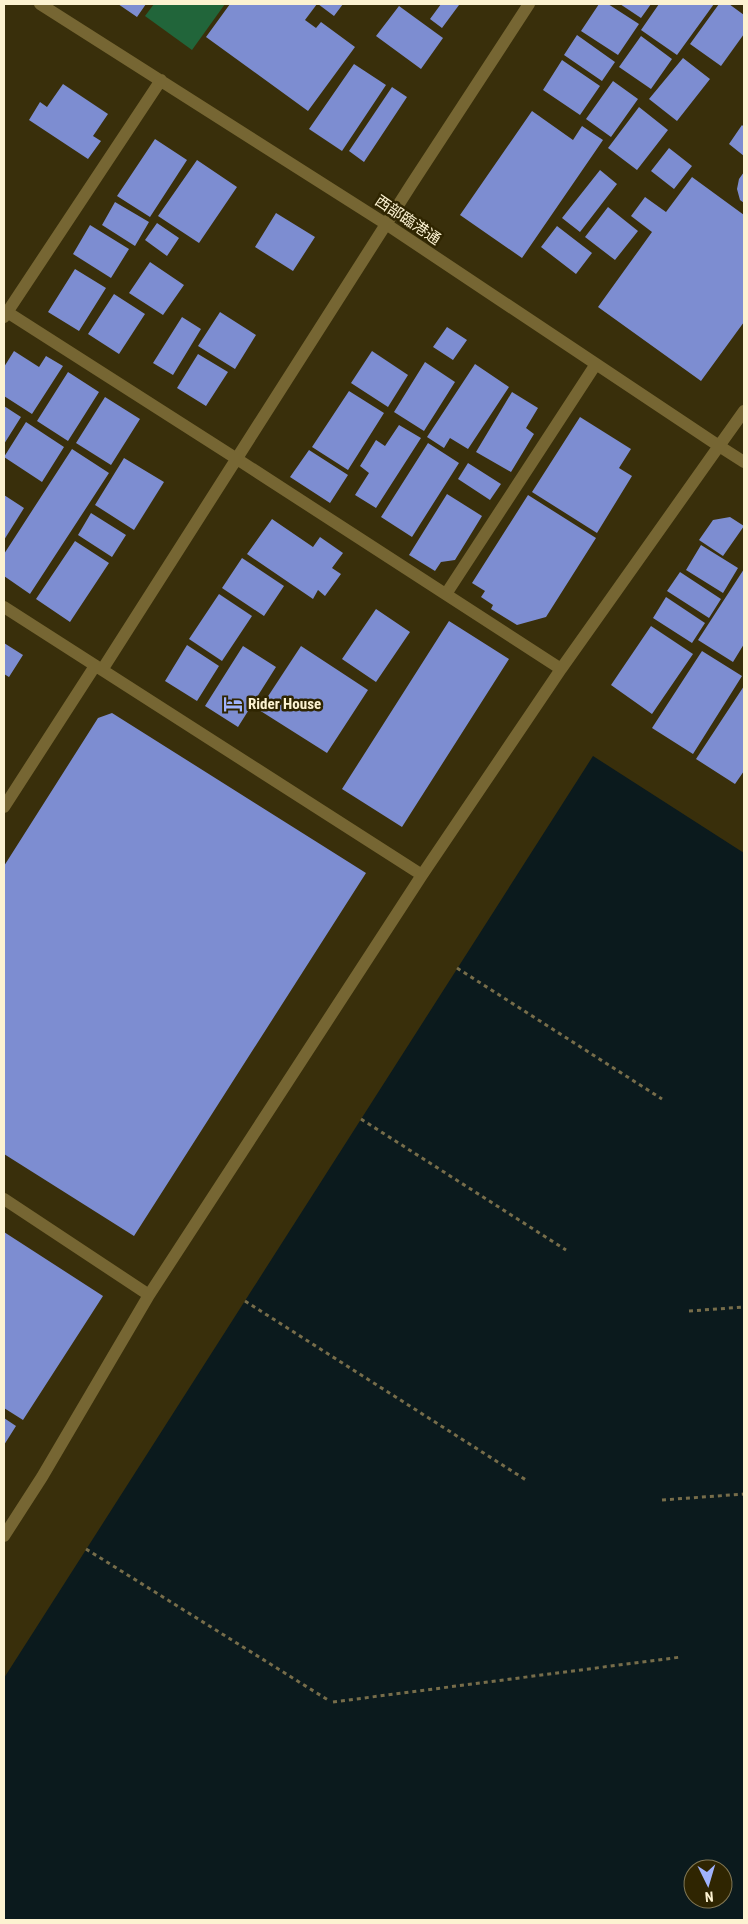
<svg xmlns="http://www.w3.org/2000/svg" width="748" height="1924" font-family="'Roboto Condensed','Noto Sans JP',sans-serif">
<rect width="100%" height="100%" fill="#392f0b"/>
<!-- green -->
<path fill="#21653a" d="M154,4H225L192,50L145,16Z"/>
<!-- water -->
<path fill="#0b1a1d" fill-rule="evenodd" d="M593,756L744,853V1920H4V1678ZM693,1869H723V1899H693Z"/>
<!-- building -->
<path fill="#7d8dd1" d="M118,4H146L137,17Z
M230,4H317L305,20L316,28L321,22L355,47L308,111L206,37Z
M318,4H343L334,16Z
M441,4L459,5L442,28L430,19Z
M599,4H608L639,24L618,55L581,31Z
M620,4H651L641,18Z
M659,4H714L677,55L641,30Z
M719,4H729L744,15V34L721,66L690,44Z
M399,6L443,38L421,69L376,36Z
M577,35L615,62L602,81L564,55Z
M641,36L672,59L651,89L619,67Z
M683,58L710,79L677,121L649,99Z
M562,60L600,86L580,115L543,90Z
M354,64L386,85L342,151L309,129Z
M613,81L638,99L611,137L586,119Z
M63,84L108,114L93,136L101,141L88,159L29,120L40,102L47,107Z
M392,87L407,97L364,162L349,151Z
M639,107L668,130L637,170L608,148Z
M532,111L573,140L582,126L603,140L522,258L460,215Z
M742,125L744,127V156L729,144Z
M155,139L187,160L150,217L117,196Z
M669,148L692,166L674,189L651,171Z
M197,160L237,187L199,243L158,216Z
M600,170L617,184L580,232L562,218Z
M744,172V203L740,200L737,189L739,179Z
M692,177L744,215V322L701,381L598,307L652,232L631,216L645,197L666,212Z
M115,202L149,222L135,246L102,225Z
M608,207L638,231L615,260L585,237Z
M276,213L315,237L293,271L255,247Z
M157,223L179,238L167,256L145,240Z
M90,225L129,249L111,278L73,254Z
M557,226L592,253L576,274L541,247Z
M150,262L184,285L163,315L129,293Z
M75,269L106,288L79,331L48,312Z
M114,294L145,314L119,354L88,334Z
M220,312L256,335L235,369L198,346Z
M182,317L201,329L173,375L153,363Z
M447,327L467,340L453,360L433,347Z
M14,351L39,367L46,356L63,366L32,414L4,396V367Z
M372,351L408,375L388,407L351,383Z
M198,354L228,372L206,406L177,388Z
M425,362L455,382L424,431L394,412Z
M475,364L509,387L468,449L450,438L444,448L427,437Z
M68,372L99,392L68,441L37,421Z
M349,391L384,413L348,470L312,447Z
M512,392L538,408L526,428L534,434L511,472L476,452Z
M105,397L140,419L111,465L76,443Z
M4,406L21,417L4,444Z
M580,417L631,449L619,468L632,476L597,533L532,492Z
M26,422L64,447L42,482L4,457Z
M399,425L421,438L376,508L355,495L369,473L360,466L376,440L385,446Z
M428,443L459,463L412,537L381,517Z
M72,449L109,473L30,594L4,576V554Z
M309,450L348,475L330,503L290,477Z
M124,458L164,482L134,530L95,505Z
M468,463L501,484L490,500L458,479Z
M447,494L482,516L455,560L441,562L435,571L409,555Z
M4,495L24,508L4,540Z
M528,495L596,538L546,617L517,625L491,609L493,605L481,597L485,591L472,583Z
M91,513L126,535L112,557L78,535Z
M730,517L744,526L723,556L699,540L713,520Z
M272,519L313,547L320,537L343,553L332,568L341,574L325,596L318,590L313,599L247,554Z
M75,541L109,563L70,622L36,599Z
M701,545L738,568L723,593L686,570Z
M242,558L284,586L264,616L222,588Z
M744,569V644L733,662L698,640Z
M680,572L721,599L709,618L667,591Z
M219,594L252,616L222,661L189,639Z
M666,597L705,623L692,643L653,618Z
M376,609L410,632L376,682L342,659Z
M449,621L509,659L402,827L342,789Z
M651,626L693,654L652,714L611,685Z
M4,643L23,655L9,677L4,674Z
M187,645L219,666L197,701L165,681Z
M243,646L276,667L238,727L205,706Z
M301,646L368,690L327,753L259,710Z
M702,651L742,676L693,754L652,728Z
M744,686V771L735,784L696,759Z
M112,713L366,873L134,1236L4,1154V866L98,718Z
M4,1232L103,1296L23,1420L4,1408Z
M4,1418L16,1426L4,1445Z"/>
<g fill="none" stroke-linecap="round" stroke-linejoin="round">
<!-- path -->
<path stroke="#776d4a" stroke-width="3" stroke-dasharray="4 4" stroke-linecap="butt" d="M457,968L662,1099
M361,1119L566,1250
M245,1301L526,1480
M689,1311L744,1307
M662,1500L744,1494
M86,1549L328,1700
M333,1702L681,1657"/>
<!-- minor -->
<path stroke="#766633" stroke-width="12" d="M40,4L386,224L719,446L744,411
M7,312L237,459L561,669
M4,317L161,80
M446,594L596,364
M4,607L422,875
M102,670L411,185L529,4
M4,807L95,666
M4,1199L149,1295
M4,1536L42,1477L149,1295L422,875L561,669L719,446L744,462"/>
</g>
<!-- icons -->
<defs>
<g id="hotel-bare" transform="scale(1.5)"><path d="M-6-4.5h1.5V1H6V5H4.5V3h-9V5H-6ZM-4 0a1.8 1.8 0 1 1 3.6 0ZM.5 0V-2.5h3Q6-2.5 6 0Z" fill="#a0b3fd" stroke="#2f2501" stroke-width="2.5" paint-order="stroke"/></g>
</defs>
<g fill-rule="evenodd">
<use href="#hotel-bare" x="233" y="704"/>
</g>
<g text-anchor="middle" stroke-width="5" stroke-linejoin="round" paint-order="stroke">
<!-- street labels -->
<g font-size="15" fill="#fcf2d1" stroke="#2f2501">
<text transform="translate(408 220) rotate(34)" y="5">西部臨港通</text>
</g>
<!-- poi labels -->
<g font-size="15" font-weight="bold" fill="#fcf2d1" stroke="#2f2501" text-anchor="start">
<text x="248" y="709">Rider House</text>
</g>
</g>
<!-- border -->
<rect width="748" height="1924" fill="none" stroke="#fcf2d1" stroke-width="10"/>
<!-- north arrow -->
<g transform="translate(708 1884) rotate(175)"><circle r="24" fill="#2f2501" stroke="#817754"/>
<path d="M0-4L9 19L0 12L-9 19Z" fill="#a0b3fd"/>
<text y="-8" font-size="14" font-weight="bold" text-anchor="middle" fill="#fcf2d1">N</text>
</g>
</svg>
